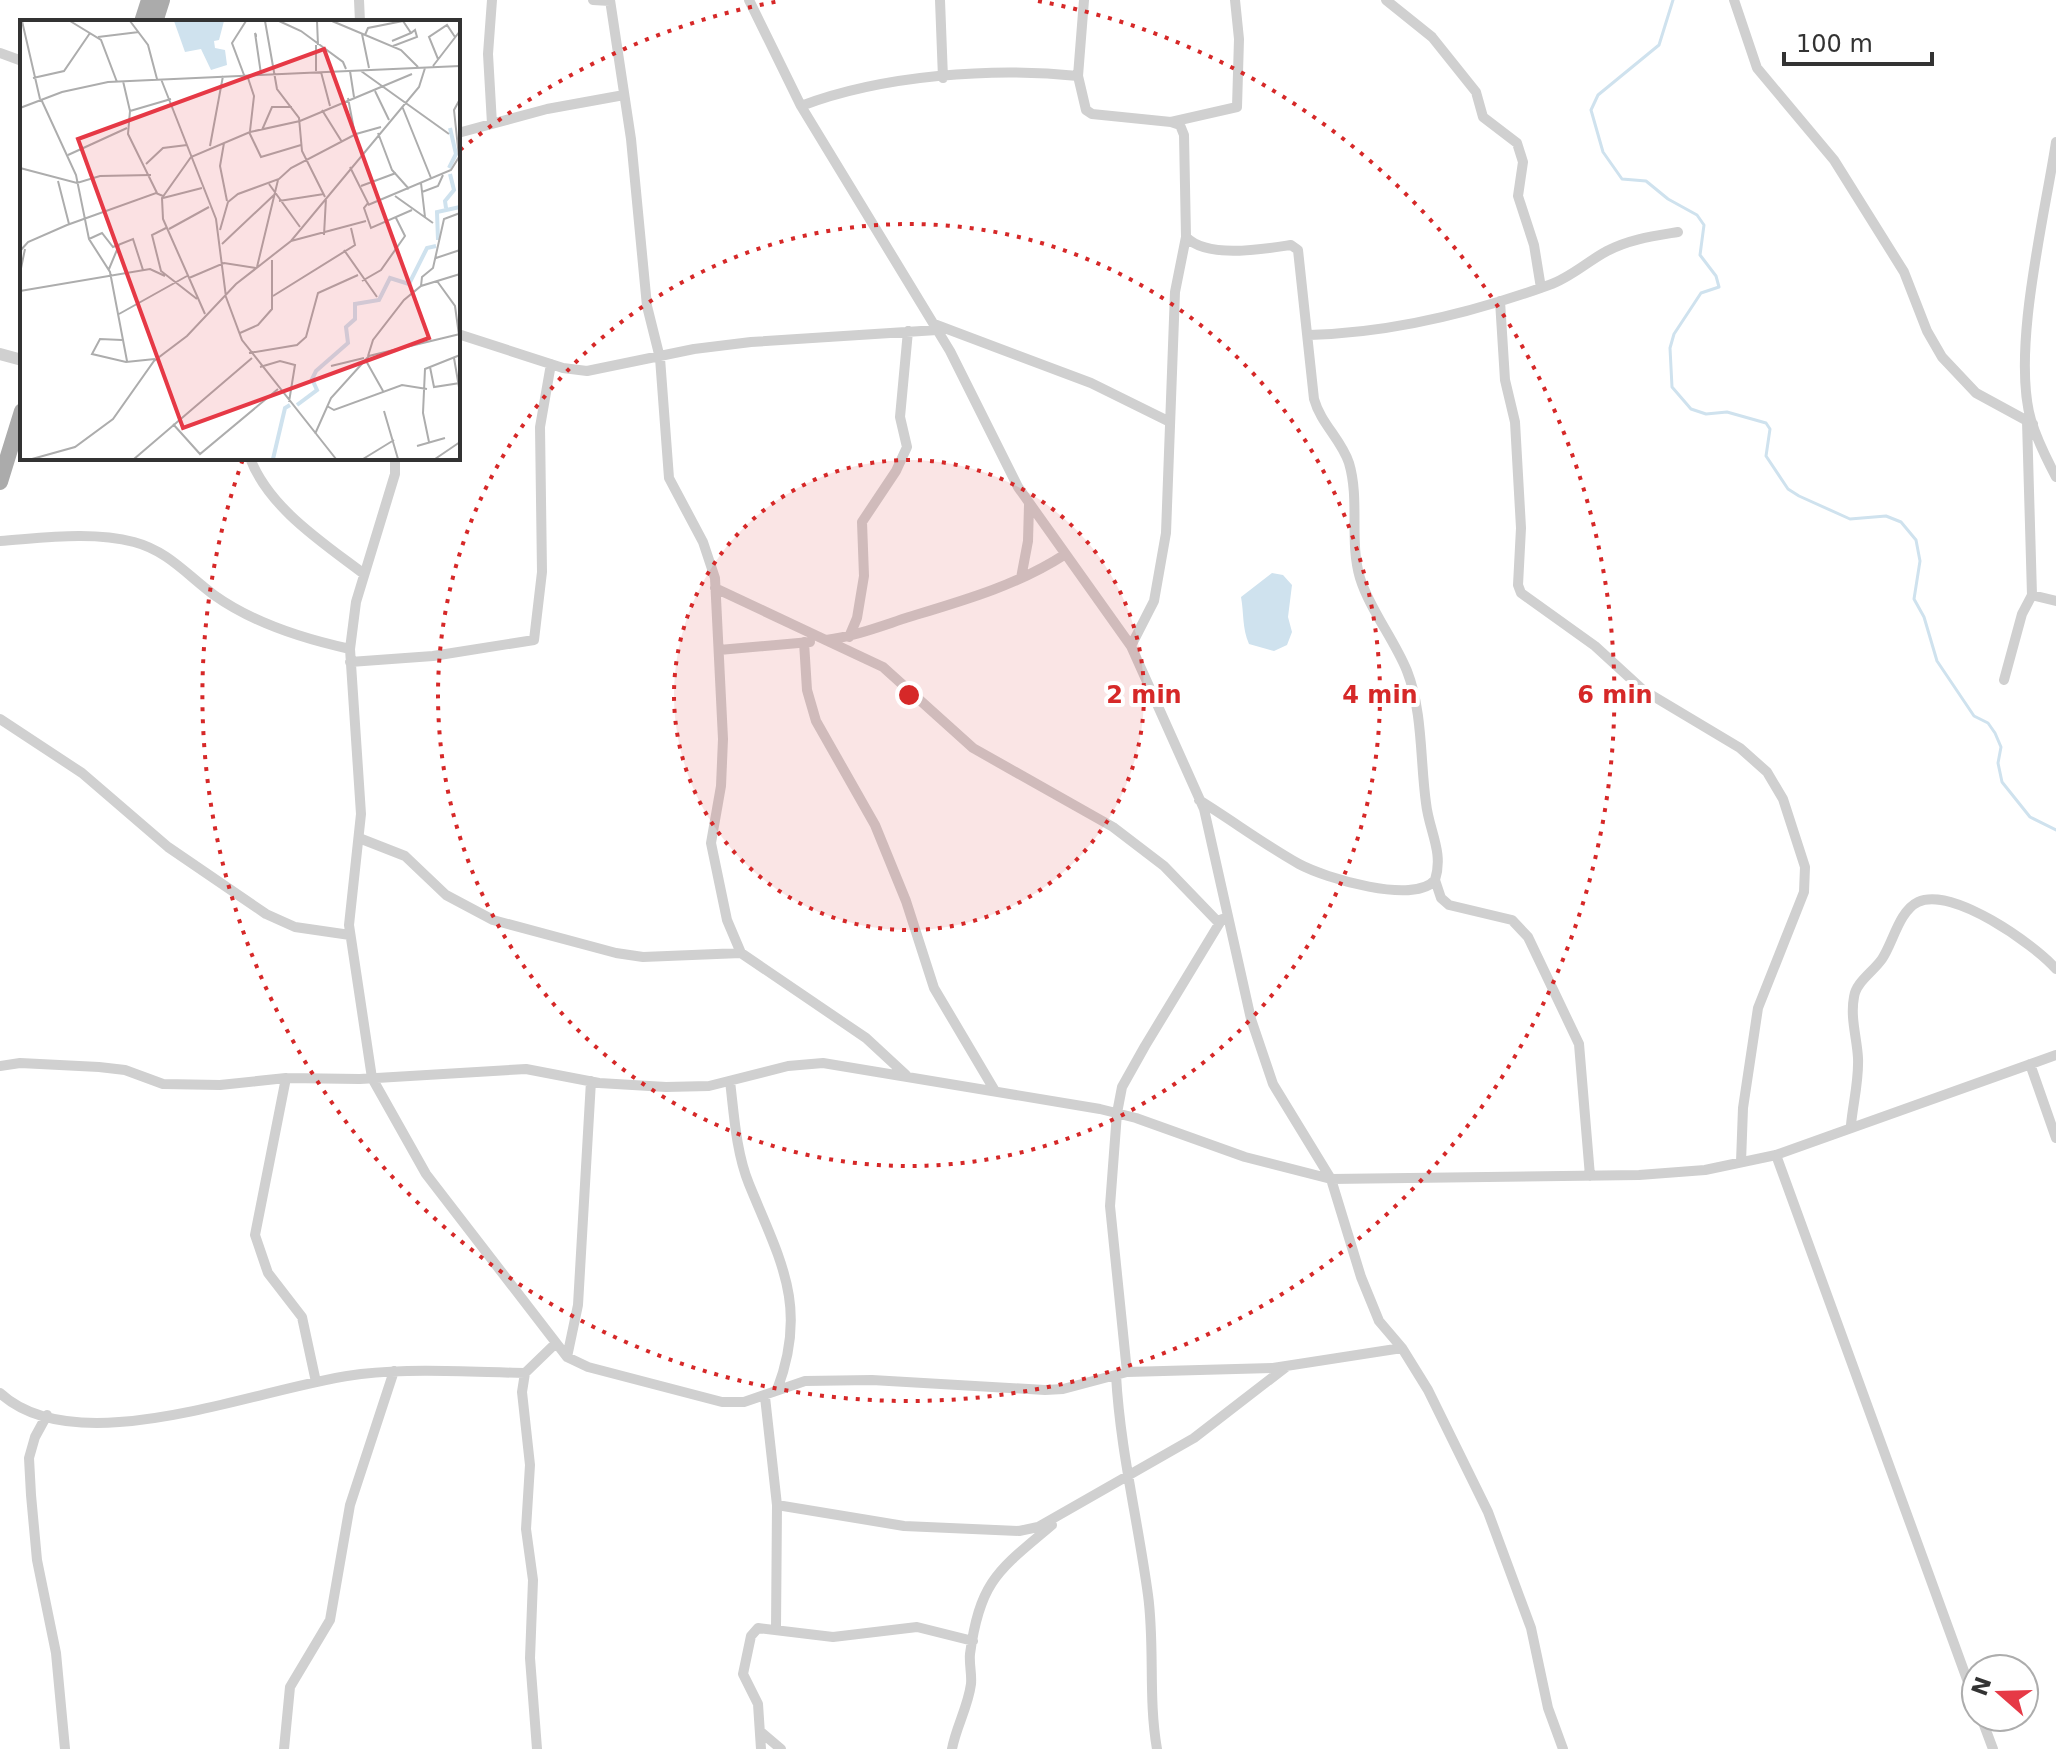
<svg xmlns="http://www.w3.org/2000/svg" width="2056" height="1749" font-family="'DejaVu Sans',sans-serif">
<rect width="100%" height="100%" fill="#fff"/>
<!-- water -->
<path fill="#cfe2ee" d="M1272,573L1283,575L1292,585L1288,617L1292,632L1287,645L1274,651L1249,644C1242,628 1244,613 1241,597Z"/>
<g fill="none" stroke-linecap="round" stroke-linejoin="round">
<!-- stream -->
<path stroke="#cfe2ee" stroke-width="3" d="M1673,0L1659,45L1598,95L1591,110L1603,152L1622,179L1646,181L1668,199L1697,215L1704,225L1700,255L1716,276L1719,287L1701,293L1674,334L1670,348L1672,387L1691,409L1706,414L1727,412L1766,423L1770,429L1766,456L1788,489L1799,496L1850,519L1886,516L1901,522L1916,540L1920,561L1914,599L1924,617L1937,661L1974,716L1988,723L1995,733L2001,747L1998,763L2002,782L2030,817L2056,830"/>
<!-- minor -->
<path stroke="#d0d0d0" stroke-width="10" d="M359,0L360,22
M593,0L610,1
M610,0L631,139L647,306L660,358L669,478L703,542L715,578L723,739L721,786L711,843L727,920L741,953L866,1038L906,1075
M749,0L801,106L950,351L1018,487L1131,646L1204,809L1251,1019L1273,1084L1331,1179L1361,1277L1379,1321L1402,1348L1428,1390L1488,1512L1531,1628L1548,1708L1563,1749
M940,0L943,78
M1084,0L1078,76L1086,110L1092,114L1171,122L1237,107L1239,39L1235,0
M1386,0L1432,37L1476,92L1483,117L1517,143L1523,162L1518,196L1534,245L1541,288
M1734,0L1757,68L1834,160L1904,272L1927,331L1942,357L1976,393L2033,424
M0,53L22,61
M801,106C882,75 993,67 1078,76
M492,124L488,54L492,0
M458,133L547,109L624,95
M2056,142C2045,215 2011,351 2031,420C2037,440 2046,458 2056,477
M1186,237C1207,259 1264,249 1291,245L1298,250L1314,399C1321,424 1341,439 1349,463C1360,500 1349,541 1360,578C1370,610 1394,639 1407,671C1423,712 1420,760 1426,803C1429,831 1444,852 1435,880C1414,905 1325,878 1299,864C1265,845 1233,821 1199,800
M1500,301L1505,380L1515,422L1521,528L1518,585L1521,593L1595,646L1643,690L1740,748L1767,772L1783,799L1805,867L1804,892L1758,1008L1743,1108L1741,1162
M934,324L1091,383L1170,422
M458,334L563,368L587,371L694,349L751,342L937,330
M1309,335C1391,333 1472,313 1549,285C1570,278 1588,261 1607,251C1630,239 1654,236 1678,232
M250,458C269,508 322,542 364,574
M395,458V474L356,602L350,649L361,814L349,925L372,1078L426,1174L567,1357L588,1367L722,1402H744L805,1381L872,1380L1045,1390L1063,1389L1127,1372L1273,1368L1402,1348
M0,541C43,538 92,531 134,542C168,551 187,575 214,595C253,623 304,639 350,649
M1021,578L1028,541L1029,505
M715,588L883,667L973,748L1113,827L1164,866L1219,923
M2032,595L2056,601
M849,637L857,618L864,576L862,522L896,471L907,447L900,417L908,331
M826,640C856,636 881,626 909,617C962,601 1018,585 1064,555
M804,642L807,690L816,721L875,825L906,901L934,988L995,1091
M1131,646L1154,601L1166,533L1175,292L1186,237L1184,135L1180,125L1171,122
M719,650L810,642
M350,662L433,656L534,640L542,572L540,427L551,364
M2004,680L2022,614L2032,595L2027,421
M0,719L82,773L168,847L266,914L295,927L350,935
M359,838L405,856L446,895L493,920L616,953L643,957L741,953
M1435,880L1441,898L1449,905L1512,920L1528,937L1579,1044L1590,1176
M2030,1064L2056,1138
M0,1066L20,1063L99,1067L125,1070L163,1084L220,1085L286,1078L360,1079L526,1069L599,1083L666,1087L709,1086L788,1066L823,1063L1100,1109L1136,1118L1245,1157L1331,1179L1639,1175L1705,1170L1776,1155L2056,1055
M286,1078L255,1235L268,1273L302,1317L316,1382
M730,1081C734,1114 736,1152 749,1184C780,1260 809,1306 777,1390
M1851,1125C1853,1103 1859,1081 1858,1058C1857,1038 1850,1018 1854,997C1856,982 1873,972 1882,959C1893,943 1899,911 1918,902C1952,886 2034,944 2056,969
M1776,1155L1976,1704
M567,1357L578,1305L591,1081
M1127,1372L1110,1206L1117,1113L1122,1087L1145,1046L1222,919
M1116,1375C1120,1449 1138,1521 1148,1595C1155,1646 1148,1698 1157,1749
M0,1393C79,1466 267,1384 361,1374C416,1368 471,1372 525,1373
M765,1397L777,1505L904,1526L1019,1531L1038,1527L1194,1438L1286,1367
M47,1415L35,1437L29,1458L31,1495L37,1560L56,1653L65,1749
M776,1629L777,1505
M1981,1717L1993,1749
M761,1732L781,1749
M284,1749L290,1687L330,1620L350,1505L394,1371
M537,1749L530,1658L533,1580L526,1529L530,1465L522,1392L525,1373L555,1344
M761,1749L758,1704L743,1674L751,1636L758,1628L833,1637L917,1627L973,1641
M952,1749C956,1727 968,1707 971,1684C972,1674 969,1664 970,1654C980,1580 999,1570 1052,1525"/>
<!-- tertiary -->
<path stroke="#d0d0d0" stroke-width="12" d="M0,354L22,360"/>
<!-- primary -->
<path stroke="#ababab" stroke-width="16" d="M142,22L149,0
M155,22L162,0
M0,482L22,411"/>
</g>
<!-- distance rings -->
<circle cx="909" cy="695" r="235" fill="#d62828" fill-opacity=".12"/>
<g fill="none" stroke="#d62828" stroke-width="4" stroke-dasharray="4 8">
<circle cx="909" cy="695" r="235"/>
<circle cx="909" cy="695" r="471"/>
<path d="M460 150A706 706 0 0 1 780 1M1038 1A706 706 0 1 1 243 459"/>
</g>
<!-- overview -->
<g transform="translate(20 20)">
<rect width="440" height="440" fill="#fff"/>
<path d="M154,1H204L199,20L194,21L195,28L205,30L207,45L191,50L181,29L165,32Z" fill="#cfe2ee"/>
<path fill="none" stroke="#cfe2ee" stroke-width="4" d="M429,148L436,134L430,108M426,188L425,181L434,170L430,154M418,220L417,192L440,187M277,385L297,370L292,359L296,351L328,323L326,307L335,299V284L359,280L370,258L389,264L407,228L416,226M253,439L265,388L270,385"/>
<path fill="none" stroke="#adadad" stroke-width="2" d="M2,1L20,79M50,1L81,20L97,62M110,1L128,25L137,59M245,1L257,69L279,98L282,131L305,177M259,1L281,11L323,42L326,49M297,1L298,25M312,1L381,30L398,47M342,14L349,48M345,15L348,8L383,1M78,17L119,12M236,17V15L235,13L241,54M372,21L391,13L383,1M373,26L397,17L395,10L391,13M418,39L409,17L427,5L435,17M413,46L440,11M296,51V25M330,51L334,77M341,51L429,114M301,52L310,86M224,55L212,23L226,1M227,55L234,76L230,111M13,58L44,51L70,13M141,59L196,199L206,277L222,320L316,439M103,61L110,91L108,114L137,173M355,71L369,100M328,78L335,115M21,79L56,155L69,219L90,252L107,341M382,86L411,158M0,88L42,72L88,62L440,46M302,90L322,122M110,91L151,79M242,110L252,87H272M229,112L241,137L281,125M358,113L372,150L389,169M204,123L200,146L207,181M190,126L203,56M48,135L107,108M126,144L143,128L167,125M330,147L348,183L344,188L351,208L392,190M0,148L57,163L80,156L131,155M38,161L49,204M401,163L405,197M249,164L280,207M341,166L376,153M402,172L418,166L423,155M375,176L413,203M143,178L182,168M259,181L304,174M348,185L431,150L439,137L434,90L440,79M146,208L132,215L141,251L177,279M149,209L189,187M200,210L208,182L218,174L259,159L271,148L336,114L361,107M304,215L306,178M69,219L82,213L93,227L113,219L123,250M271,221L346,201M202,224L254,175M324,230L357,277M0,231L8,222L47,205L136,173L143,176M416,238L440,230M237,247L258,160M89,249L99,225M0,253L5,229M169,258L204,243L236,248M342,261L361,250L385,216L376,198M417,261L435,286L439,315M401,266L402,257L413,248L424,199L440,193M0,271L130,249L145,256M253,276L335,225L331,208M99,294L167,256M185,294L143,199L142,178L171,137L230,112L280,101L392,54M220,313L238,305L252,289V240M102,320L80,319L72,334L106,342L135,339M229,333L277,325L286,317L298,273L338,255M348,336L353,320L384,280L401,266L440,254M434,338L440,373M345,339L363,371M311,346L344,338M240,347L260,341L275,345L269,382M410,347L414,367L440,363M307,386L314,390L382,365L407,369M364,391L378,439M153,404L180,434L258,369M295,414L311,378L349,336L440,314M409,422L403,393L405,349L440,335M397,426L425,418M12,439L55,427L93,399L134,341L167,316L216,264L271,221L399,67L405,48M114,439L232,338M343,439L374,420M415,439L440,422"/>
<path fill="#e63946" fill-opacity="0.15" stroke="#e63946" stroke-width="4" d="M304,29L409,318L163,408L58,119Z"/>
<rect width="440" height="440" fill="none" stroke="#333" stroke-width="4"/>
</g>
<circle cx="909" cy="695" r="12" fill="#d62828" stroke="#fff" stroke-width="4"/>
<g font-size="24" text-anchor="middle" font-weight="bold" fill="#d62828" stroke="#fff" stroke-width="8" stroke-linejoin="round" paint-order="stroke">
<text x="1144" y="703">2 min</text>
<text x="1380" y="703">4 min</text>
<text x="1615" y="703">6 min</text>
</g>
<!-- north arrow -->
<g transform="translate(2000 1693) rotate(290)"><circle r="38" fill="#ffffff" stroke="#adadad" stroke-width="2"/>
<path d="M0-6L14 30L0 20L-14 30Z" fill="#e63946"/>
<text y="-12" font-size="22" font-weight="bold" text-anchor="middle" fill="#333333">N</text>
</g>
<!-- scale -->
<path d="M1784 52v12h148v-12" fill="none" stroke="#333333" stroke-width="4"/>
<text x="1796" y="52" font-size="24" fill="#333333" stroke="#ffffff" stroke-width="6" paint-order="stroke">100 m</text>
</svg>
